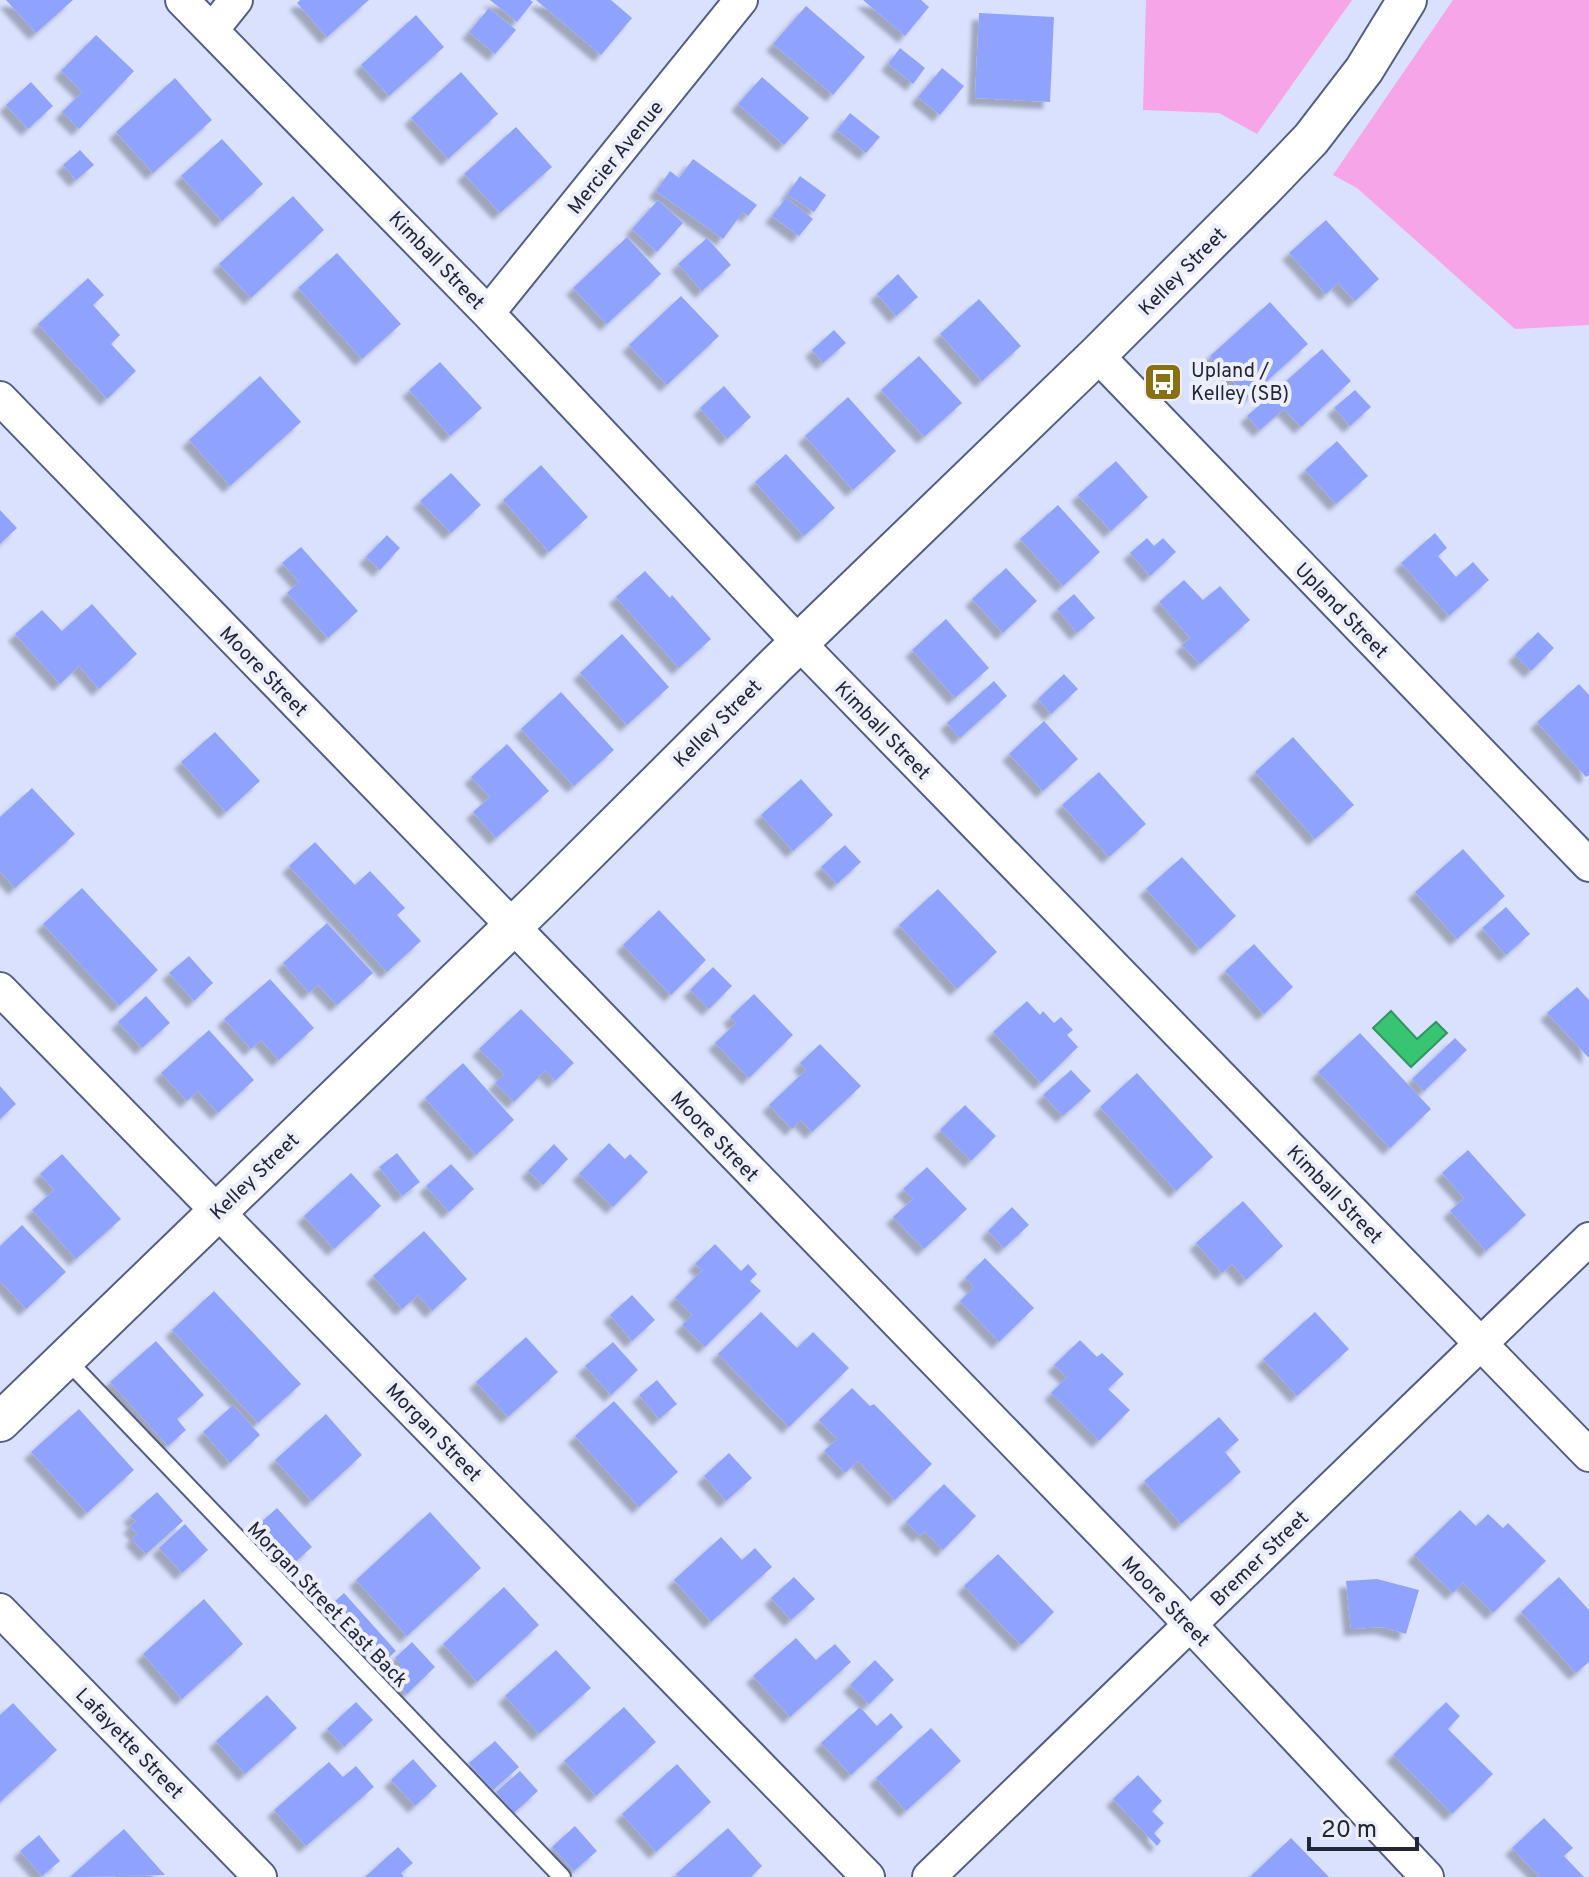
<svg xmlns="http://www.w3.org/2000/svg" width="1589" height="1877" font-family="Overpass,sans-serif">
<defs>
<filter id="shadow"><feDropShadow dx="-7" dy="7" stdDeviation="2" flood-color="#0004"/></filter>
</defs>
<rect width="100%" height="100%" fill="#d9e1fe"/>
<!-- green -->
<path fill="#f6a5e8" d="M1146,0H1352L1257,134L1219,113L1143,110Z
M1453,0H1589V325L1515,329L1357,188L1333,175Z"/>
<!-- water -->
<path fill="#38c473" stroke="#319561" stroke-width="2" d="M1391,1011L1417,1039L1436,1022L1447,1033L1411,1067L1373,1028Z"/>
<!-- building -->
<path fill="#8fa3fe" filter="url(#shadow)" d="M6,0H73L36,33Z
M300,0H369L327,37L297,3Z
M490,0H530L533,2L517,22Z
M536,0H611L632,18L601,55Z
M863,0H921L929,7L905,36Z
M806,6L865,57L833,95L773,44Z
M489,8L516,30L495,54L469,32Z
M979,13L1054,17L1050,102L975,98Z
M416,15L444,47L389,96L361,65Z
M96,35L134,71L79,129L62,112L82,92L61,71Z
M900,48L925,68L913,84L888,64Z
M942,68L964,86L940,115L918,97Z
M461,72L498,114L448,159L411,118Z
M762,77L809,118L784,145L738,104Z
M175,78L212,120L153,173L116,132Z
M31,82L53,106L28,129L6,105Z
M850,113L880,137L866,153L837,130Z
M516,127L552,167L500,213L464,174Z
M222,139L263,184L222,221L181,176Z
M80,150L94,165L76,180L63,165Z
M693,159L757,205L748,216L743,212L723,239L656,191L670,171L679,178Z
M800,176L826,195L814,212L787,195Z
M293,196L324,230L251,298L219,264Z
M786,198L813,219L799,236L772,216Z
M658,200L683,223L657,252L632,229Z
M1326,220L1379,279L1355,301L1338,283L1326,294L1289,253Z
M627,237L661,274L607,324L573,288Z
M707,238L731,265L702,291L678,264Z
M337,253L401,324L362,359L298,288Z
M898,274L918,297L896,316L877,294Z
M88,278L104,295L93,305L120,335L111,344L136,371L107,399L38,324Z
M681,296L719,336L667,385L629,345Z
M979,299L1021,346L982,381L940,334Z
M1270,302L1308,344L1248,398L1210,356Z
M834,330L846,343L823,363L812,350Z
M1322,349L1351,381L1301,427L1284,409L1260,430L1247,416Z
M919,356L962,403L924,437L881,390Z
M440,362L482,408L450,436L409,390Z
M260,376L301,422L230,486L189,440Z
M724,386L751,417L727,439L700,408Z
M1355,390L1371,407L1350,426L1334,408Z
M848,397L896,451L853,490L805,436Z
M1337,441L1368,476L1336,504L1305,470Z
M786,454L835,508L804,536L755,482Z
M1116,461L1148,497L1111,531L1078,495Z
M541,465L588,517L549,552L503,500Z
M451,473L481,505L451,533L420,501Z
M1058,505L1100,552L1063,586L1020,539Z
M0,510L17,528L0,544Z
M1435,533L1447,548L1438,556L1456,577L1473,562L1489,580L1449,616L1401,563Z
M387,535L400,548L380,570L366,557Z
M1147,538L1154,546L1163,538L1176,552L1150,576L1130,553Z
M301,547L358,611L328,638L287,593L299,582L282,563Z
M1006,568L1037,601L1003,633L972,599Z
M645,571L670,598L672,595L711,639L679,668L616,597Z
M1184,580L1203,600L1220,586L1250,620L1200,664L1182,645L1190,638L1159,602Z
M1074,594L1095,618L1077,633L1057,609Z
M92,604L137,654L99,689L79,666L60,684L15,634L42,610L62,631Z
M946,619L989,668L955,698L912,650Z
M1538,632L1554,648L1531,671L1515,655Z
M622,634L669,687L627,725L580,673Z
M1064,674L1078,689L1051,714L1038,699Z
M994,681L1007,696L960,738L947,723Z
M1579,684L1589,695V775L1586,777L1537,722Z
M561,692L614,750L574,786L521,729Z
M1044,721L1078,759L1043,791L1009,754Z
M215,732L260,781L226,812L181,762Z
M1293,737L1354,805L1315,839L1255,772Z
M507,744L549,791L496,838L473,812L490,797L471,777Z
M1099,772L1146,824L1109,857L1062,805Z
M801,779L833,815L793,851L761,815Z
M32,788L75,834L15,888L0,871V817Z
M315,842L355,885L370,871L405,908L397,915L421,941L387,972L289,866Z
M845,845L861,862L837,884L821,867Z
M1463,849L1505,896L1457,939L1415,892Z
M1182,857L1236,916L1200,949L1146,889Z
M82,888L158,970L119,1006L43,924Z
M938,889L997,952L957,989L899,925Z
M1506,907L1530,934L1506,955L1482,928Z
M659,910L706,960L671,995L623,945Z
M327,923L373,973L337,1005L318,985L309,993L283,963Z
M1254,944L1293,987L1264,1014L1225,971Z
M189,956L213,983L194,1001L169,973Z
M713,967L732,986L709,1009L690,990Z
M270,979L314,1028L279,1060L261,1040L251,1049L224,1019Z
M1577,987L1589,1000V1058L1547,1013Z
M754,994L793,1035L749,1078L715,1043L736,1023L730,1017Z
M146,996L170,1023L142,1048L118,1022Z
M1027,1001L1040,1015L1043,1011L1054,1023L1061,1017L1073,1030L1067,1035L1078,1047L1041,1083L993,1032Z
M521,1009L574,1063L555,1081L545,1071L514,1102L495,1083L504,1074L479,1049Z
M209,1030L254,1080L218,1113L198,1091L187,1101L161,1073Z
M1360,1033L1431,1109L1390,1148L1318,1072Z
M1455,1038L1467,1050L1424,1091L1412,1079Z
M820,1044L861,1086L812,1132L801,1120L792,1129L769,1105L806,1070L800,1063Z
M463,1063L514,1120L476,1155L425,1098Z
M1071,1070L1091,1091L1063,1116L1043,1095Z
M1137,1073L1213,1157L1176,1191L1100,1107Z
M0,1086L16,1104L0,1119Z
M965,1105L996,1136L971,1161L940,1130Z
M609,1143L625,1159L630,1154L648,1172L613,1207L579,1174Z
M554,1144L568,1159L543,1185L528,1171Z
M1468,1150L1526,1215L1486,1251L1450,1211L1464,1198L1442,1173Z
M397,1153L420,1182L402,1196L379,1167Z
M62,1154L121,1219L76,1259L32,1210L54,1190L40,1174Z
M451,1164L474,1189L449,1212L426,1186Z
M927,1167L967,1209L924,1249L893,1217L913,1199L903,1189Z
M351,1173L381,1206L334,1249L304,1216Z
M1243,1201L1283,1246L1246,1280L1232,1264L1222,1273L1196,1243Z
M1012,1207L1029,1225L1004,1248L988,1231Z
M22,1225L66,1272L26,1309L0,1281V1246Z
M424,1231L467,1279L432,1311L418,1295L402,1309L373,1276Z
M715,1244L741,1271L748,1264L757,1274L750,1281L761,1291L705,1347L682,1325L692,1315L675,1298L702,1270L695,1264Z
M985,1258L1034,1308L999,1342L960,1301L974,1287L965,1278Z
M214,1291L301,1384L258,1423L172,1330Z
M632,1295L655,1320L632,1341L610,1315Z
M761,1312L797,1348L813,1332L849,1368L789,1427L718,1354Z
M1315,1312L1349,1349L1297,1396L1263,1359Z
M526,1337L558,1372L508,1417L476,1382Z
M1080,1340L1097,1357L1102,1353L1124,1374L1108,1389L1130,1410L1099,1441L1051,1393L1067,1377L1054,1365Z
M156,1341L204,1395L177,1419L186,1430L168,1446L110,1382Z
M613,1342L638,1370L611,1395L585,1366Z
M657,1380L677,1404L659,1419L639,1395Z
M852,1388L870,1406L874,1404L932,1464L895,1500L858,1461L845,1473L824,1451L837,1439L819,1420Z
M614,1401L678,1472L639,1507L575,1436Z
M233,1405L260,1435L230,1463L203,1432Z
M79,1409L134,1470L87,1513L31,1452Z
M326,1414L362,1455L312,1501L275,1460Z
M1219,1417L1239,1440L1225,1452L1241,1472L1181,1524L1144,1481Z
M729,1453L752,1478L726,1501L704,1476Z
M944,1484L976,1516L943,1550L924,1531L920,1536L906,1522Z
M157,1492L183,1521L146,1554L132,1539L137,1534L130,1526L136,1521L130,1516Z
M277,1508L312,1547L284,1572L249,1533Z
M1460,1510L1476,1526L1488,1514L1503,1528L1508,1523L1546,1561L1493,1613L1463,1583L1453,1593L1414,1555Z
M430,1512L481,1568L407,1636L356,1580Z
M185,1524L208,1550L182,1573L159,1548Z
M721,1537L742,1560L755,1548L772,1567L711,1622L674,1580Z
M998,1554L1054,1612L1021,1645L964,1586Z
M794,1577L815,1599L791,1620L771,1598Z
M1559,1577L1589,1610V1662L1576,1673L1521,1612Z
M1377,1579L1419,1590L1406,1634L1382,1627L1351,1629L1346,1581Z
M504,1587L539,1625L477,1682L443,1644Z
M344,1593L396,1651L376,1669L324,1611Z
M204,1599L243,1644L182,1699L143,1654Z
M796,1638L816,1660L835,1644L851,1662L790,1717L753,1676Z
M412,1642L435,1667L407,1694L390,1676L402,1665L395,1658Z
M556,1650L591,1688L539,1734L505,1696Z
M875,1660L894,1680L869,1704L850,1685Z
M267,1695L297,1728L245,1774L216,1741Z
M356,1702L373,1720L344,1747L327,1729Z
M1446,1702L1460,1716L1448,1729L1493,1774L1452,1814L1393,1755Z
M13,1703L57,1750L0,1802V1715Z
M624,1707L656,1742L596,1796L564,1761Z
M860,1707L877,1726L891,1713L903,1727L851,1775L821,1743Z
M931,1728L961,1761L906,1811L876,1778Z
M495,1741L519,1767L493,1790L469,1763Z
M413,1759L437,1786L415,1806L391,1780Z
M329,1762L343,1777L356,1766L374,1787L306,1846L274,1810Z
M677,1764L711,1802L656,1852L622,1814Z
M520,1771L538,1791L514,1813L496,1792Z
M1138,1775L1162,1801L1152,1811L1164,1823L1154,1833L1161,1841L1157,1846L1113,1799Z
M1544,1818L1573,1848L1564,1856L1584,1877H1540L1512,1848Z
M575,1826L597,1851L574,1871L552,1847Z
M728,1828L762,1866L751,1877H679L676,1874Z
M124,1829L165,1875L70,1877Z
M39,1835L60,1861L42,1876L20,1851Z
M1291,1838L1329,1877H1250Z
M398,1847L413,1863L401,1873L404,1877H365Z"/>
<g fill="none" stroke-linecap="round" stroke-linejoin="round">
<!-- service casing -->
<g stroke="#535e87" stroke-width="20">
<path id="service" d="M66,1359L562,1877"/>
</g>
<!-- minor casing -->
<g stroke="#535e87" stroke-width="36">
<path id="minor" d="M182,0L488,313L799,643L1589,1455
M212,30L236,0
M488,313L741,0
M1097,355L1589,865
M0,398L1169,1602L1427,1877
M0,989L868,1877
M0,1610L260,1877
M929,1877L1589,1239"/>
</g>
<!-- tertiary casing -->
<g stroke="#535e87" stroke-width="42">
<path id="tertiary" d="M0,1422L539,901L777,664L1097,355L1263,189L1311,139L1364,70L1407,0"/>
</g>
<!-- service -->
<use href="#service" stroke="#fff" stroke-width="16"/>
<!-- minor -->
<use href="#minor" stroke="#fff" stroke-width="32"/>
<!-- tertiary -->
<use href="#tertiary" stroke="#fff" stroke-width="38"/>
</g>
<!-- icons -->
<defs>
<g id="bus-square" transform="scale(2)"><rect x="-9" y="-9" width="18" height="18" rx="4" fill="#897113" stroke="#eceff9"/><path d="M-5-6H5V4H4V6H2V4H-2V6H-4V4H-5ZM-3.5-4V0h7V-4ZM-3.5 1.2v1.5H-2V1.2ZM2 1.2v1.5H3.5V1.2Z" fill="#fff"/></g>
</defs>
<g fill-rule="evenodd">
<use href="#bus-square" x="1163" y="382"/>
</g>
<g text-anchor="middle" stroke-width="8" stroke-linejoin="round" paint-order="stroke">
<!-- street labels -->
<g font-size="20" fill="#212638" stroke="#eceff9">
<text transform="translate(615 157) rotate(-51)" y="7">Mercier Avenue</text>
<text transform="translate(437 260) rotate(46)" y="7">Kimball Street</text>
<text transform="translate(1182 271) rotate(-45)" y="7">Kelley Street</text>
<text transform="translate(1342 610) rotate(46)" y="7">Upland Street</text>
<text transform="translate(264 671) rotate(46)" y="7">Moore Street</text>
<text transform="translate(717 723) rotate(-45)" y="7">Kelley Street</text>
<text transform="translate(883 730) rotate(46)" y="7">Kimball Street</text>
<text transform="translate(715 1136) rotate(46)" y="7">Moore Street</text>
<text transform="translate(254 1176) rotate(-44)" y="7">Kelley Street</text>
<text transform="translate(1335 1194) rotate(46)" y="7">Kimball Street</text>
<text transform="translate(434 1432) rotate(46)" y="7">Morgan Street</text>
<text transform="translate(1259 1558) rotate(-44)" y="7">Bremer Street</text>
<text transform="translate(1166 1601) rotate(46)" y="7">Moore Street</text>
<text transform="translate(328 1604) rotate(46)" y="7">Morgan Street East Back</text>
<text transform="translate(130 1743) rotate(46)" y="7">Lafayette Street</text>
</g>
<!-- poi labels -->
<g font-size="20" fill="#212638" stroke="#eceff9" text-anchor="start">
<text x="1191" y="377">Upland /<tspan x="1191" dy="23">Kelley (SB)</tspan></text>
</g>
</g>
<!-- scale -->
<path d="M1309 1837v12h108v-12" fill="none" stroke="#212638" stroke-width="4"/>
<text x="1321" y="1837" font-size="24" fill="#212638" stroke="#eceff9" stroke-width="6" paint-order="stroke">20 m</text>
</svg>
